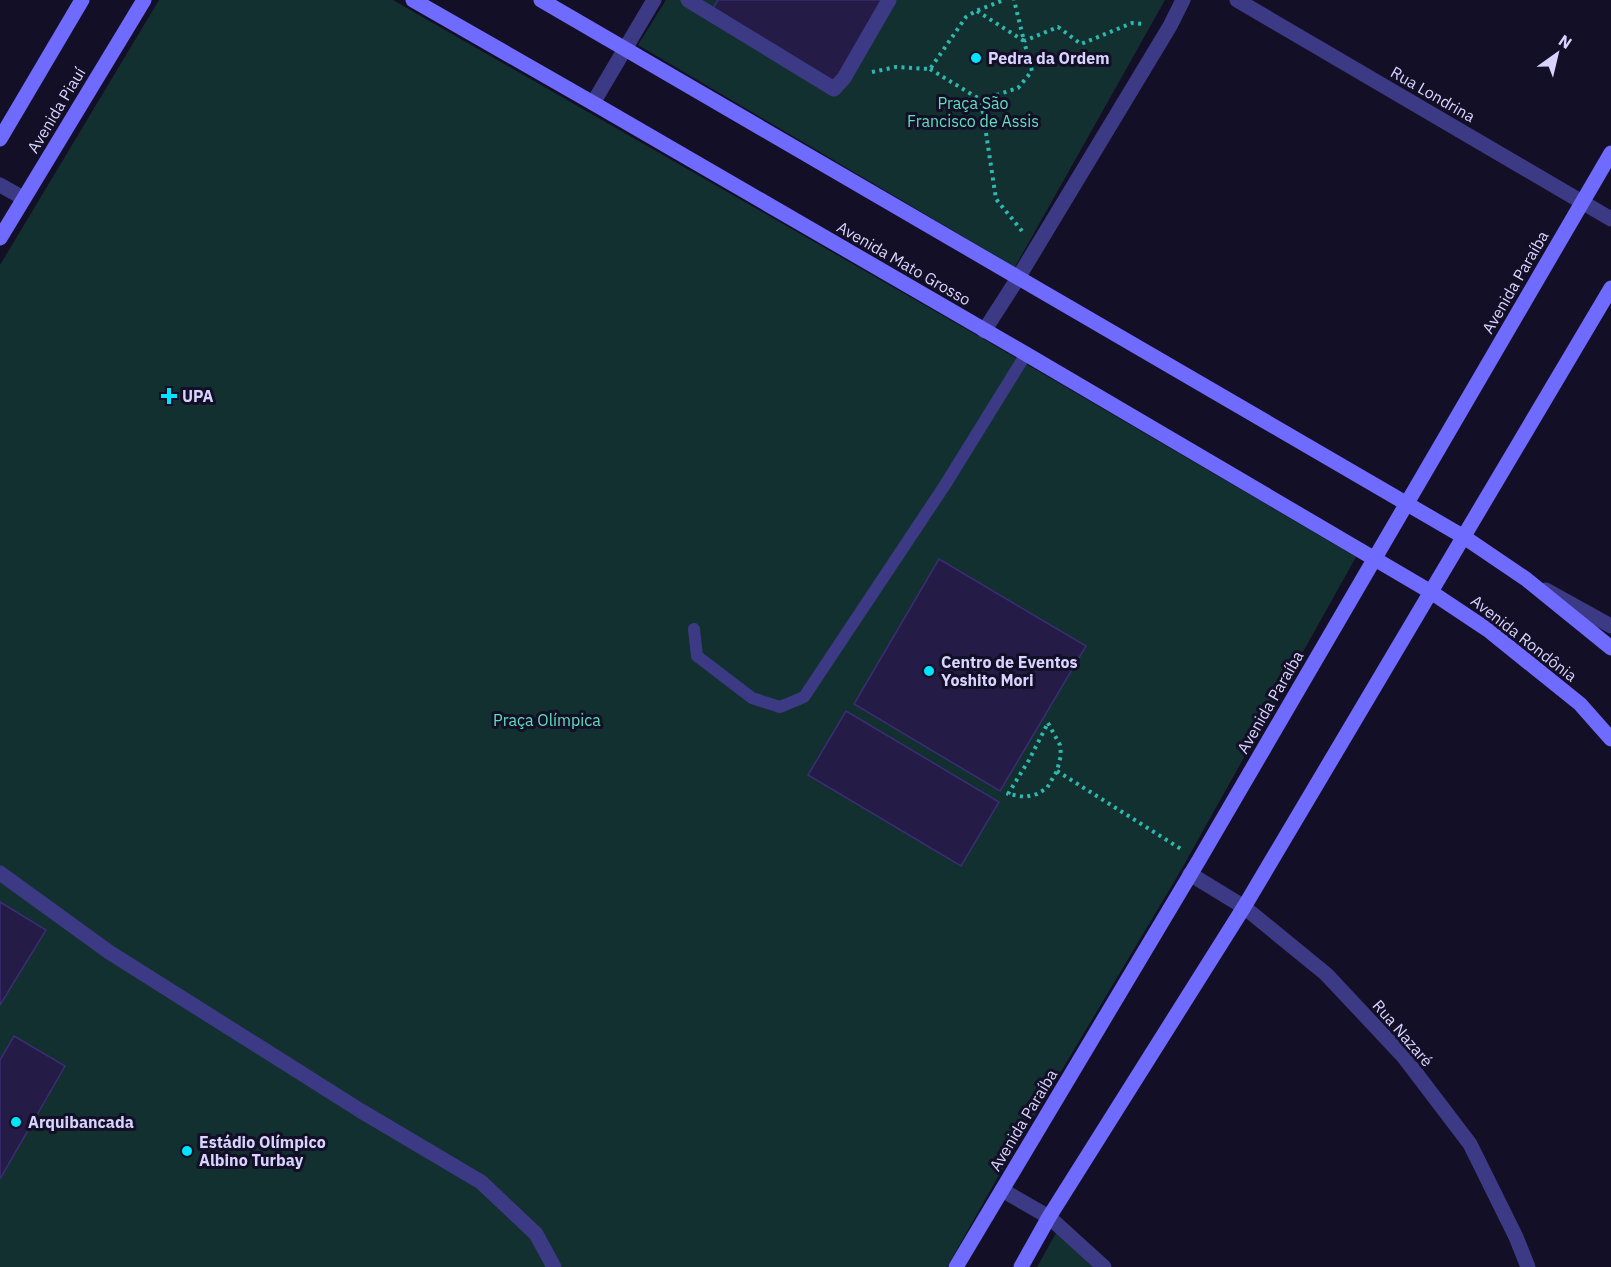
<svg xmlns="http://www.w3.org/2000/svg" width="1611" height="1267" font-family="'IBM Plex Sans',sans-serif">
<rect width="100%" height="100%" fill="#130f26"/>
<!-- green -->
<path fill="#12302f" d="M159,0H393L980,337L1356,557L1180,872L994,1184L947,1267H0V265Z
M666,0H1165L1015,267L638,45Z
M1056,1233L1093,1267H1037Z"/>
<!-- building -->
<path fill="#241b47" stroke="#3b2d73" stroke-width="1.5" d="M718,0H882L834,85L712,10Z
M939,559L1086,646L1000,791L854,704Z
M846,711L999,802L961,866L808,775Z
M0,902L46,930L0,1005Z
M14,1036L65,1066L0,1179V1060Z"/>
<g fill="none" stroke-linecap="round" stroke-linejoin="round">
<!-- path -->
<path stroke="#2fb8b0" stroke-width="4" stroke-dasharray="3 4.5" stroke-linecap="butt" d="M977,11L1024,41L1014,0
M930,69L981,100
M872,72L896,67L930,69L966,17L976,11L1004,0
M1022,231L996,199L981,100L1018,88L1032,71L1024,41L1058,27L1081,44L1132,23L1145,24
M1048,723L1060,745L1061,755L1057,771L1047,788L1037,794L1025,797L1008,794L1029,760Z
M1057,771L1181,849"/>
<!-- lane -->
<path stroke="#3d3a85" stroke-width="12" d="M694,629L697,656L752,698L780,707L804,697L945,485L1026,354"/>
<!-- street -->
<path stroke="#3d3a85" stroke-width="15" d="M688,0L834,89L844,78L889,0
M1237,0L1611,219
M593,103L654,0
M0,185L23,198
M984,331L1018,278L1170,26L1183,0
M1546,590L1611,626
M0,873L109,952L361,1111L481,1182L536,1234L554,1267
M1190,874L1244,907L1326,974L1403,1056L1470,1144L1516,1237L1528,1267
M1002,1190L1049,1217L1104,1267"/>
<!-- secondary -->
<path stroke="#6f6bff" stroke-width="15" d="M413,0L593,103L1026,354L1431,592L1488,630L1580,704L1611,739
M541,0L1464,537L1526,579L1611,648
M0,139L82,0
M0,238L144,0
M956,1267L1199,860L1611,153
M1021,1267L1049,1217L1244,907L1611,288"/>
</g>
<!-- markers -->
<g fill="#00e5ff" stroke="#130f26" stroke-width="2">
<circle cx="976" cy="58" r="6"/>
<path d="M166 387h6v6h6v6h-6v6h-6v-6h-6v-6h6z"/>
<circle cx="929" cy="671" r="6"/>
<circle cx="16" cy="1122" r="6"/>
<circle cx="187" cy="1151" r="6"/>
</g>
<g text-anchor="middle" stroke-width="6" stroke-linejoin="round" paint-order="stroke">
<!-- poi labels -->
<g font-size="16" font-weight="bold" fill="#d9d4ff" stroke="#130f26" text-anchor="start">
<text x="988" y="64">Pedra da Ordem</text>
<text x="182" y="402">UPA</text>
<text x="941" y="668">Centro de Eventos<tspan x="941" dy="18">Yoshito Mori</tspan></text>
<text x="28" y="1128">Arquibancada</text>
<text x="199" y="1148">Estádio Olímpico<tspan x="199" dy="18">Albino Turbay</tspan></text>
</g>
<!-- street labels -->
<g font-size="16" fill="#d9d4ff" stroke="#130f26">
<text transform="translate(1433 94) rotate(30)" y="6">Rua Londrina</text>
<text transform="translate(56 110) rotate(-59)" y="6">Avenida Piauí</text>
<text transform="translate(904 263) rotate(30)" y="6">Avenida Mato Grosso</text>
<text transform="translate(1515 282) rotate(-60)" y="6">Avenida Paraíba</text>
<text transform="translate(1524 638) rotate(38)" y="6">Avenida Rondônia</text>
<text transform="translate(1270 702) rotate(-60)" y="6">Avenida Paraíba</text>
<text transform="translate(1403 1033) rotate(49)" y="6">Rua Nazaré</text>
<text transform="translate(1023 1120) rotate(-59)" y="6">Avenida Paraíba</text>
</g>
<!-- park labels -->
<g font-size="16" fill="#5fe0c0" stroke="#130f26">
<text x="973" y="109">Praça São<tspan x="973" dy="18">Francisco de Assis</tspan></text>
<text x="547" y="726">Praça Olímpica</text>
</g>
</g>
<!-- north arrow -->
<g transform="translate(1557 54) rotate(34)" stroke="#130f26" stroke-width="4.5" paint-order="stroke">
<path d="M0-4.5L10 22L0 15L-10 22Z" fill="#d9d4ff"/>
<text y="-9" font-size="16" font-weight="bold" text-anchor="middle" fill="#d9d4ff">N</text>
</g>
</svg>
